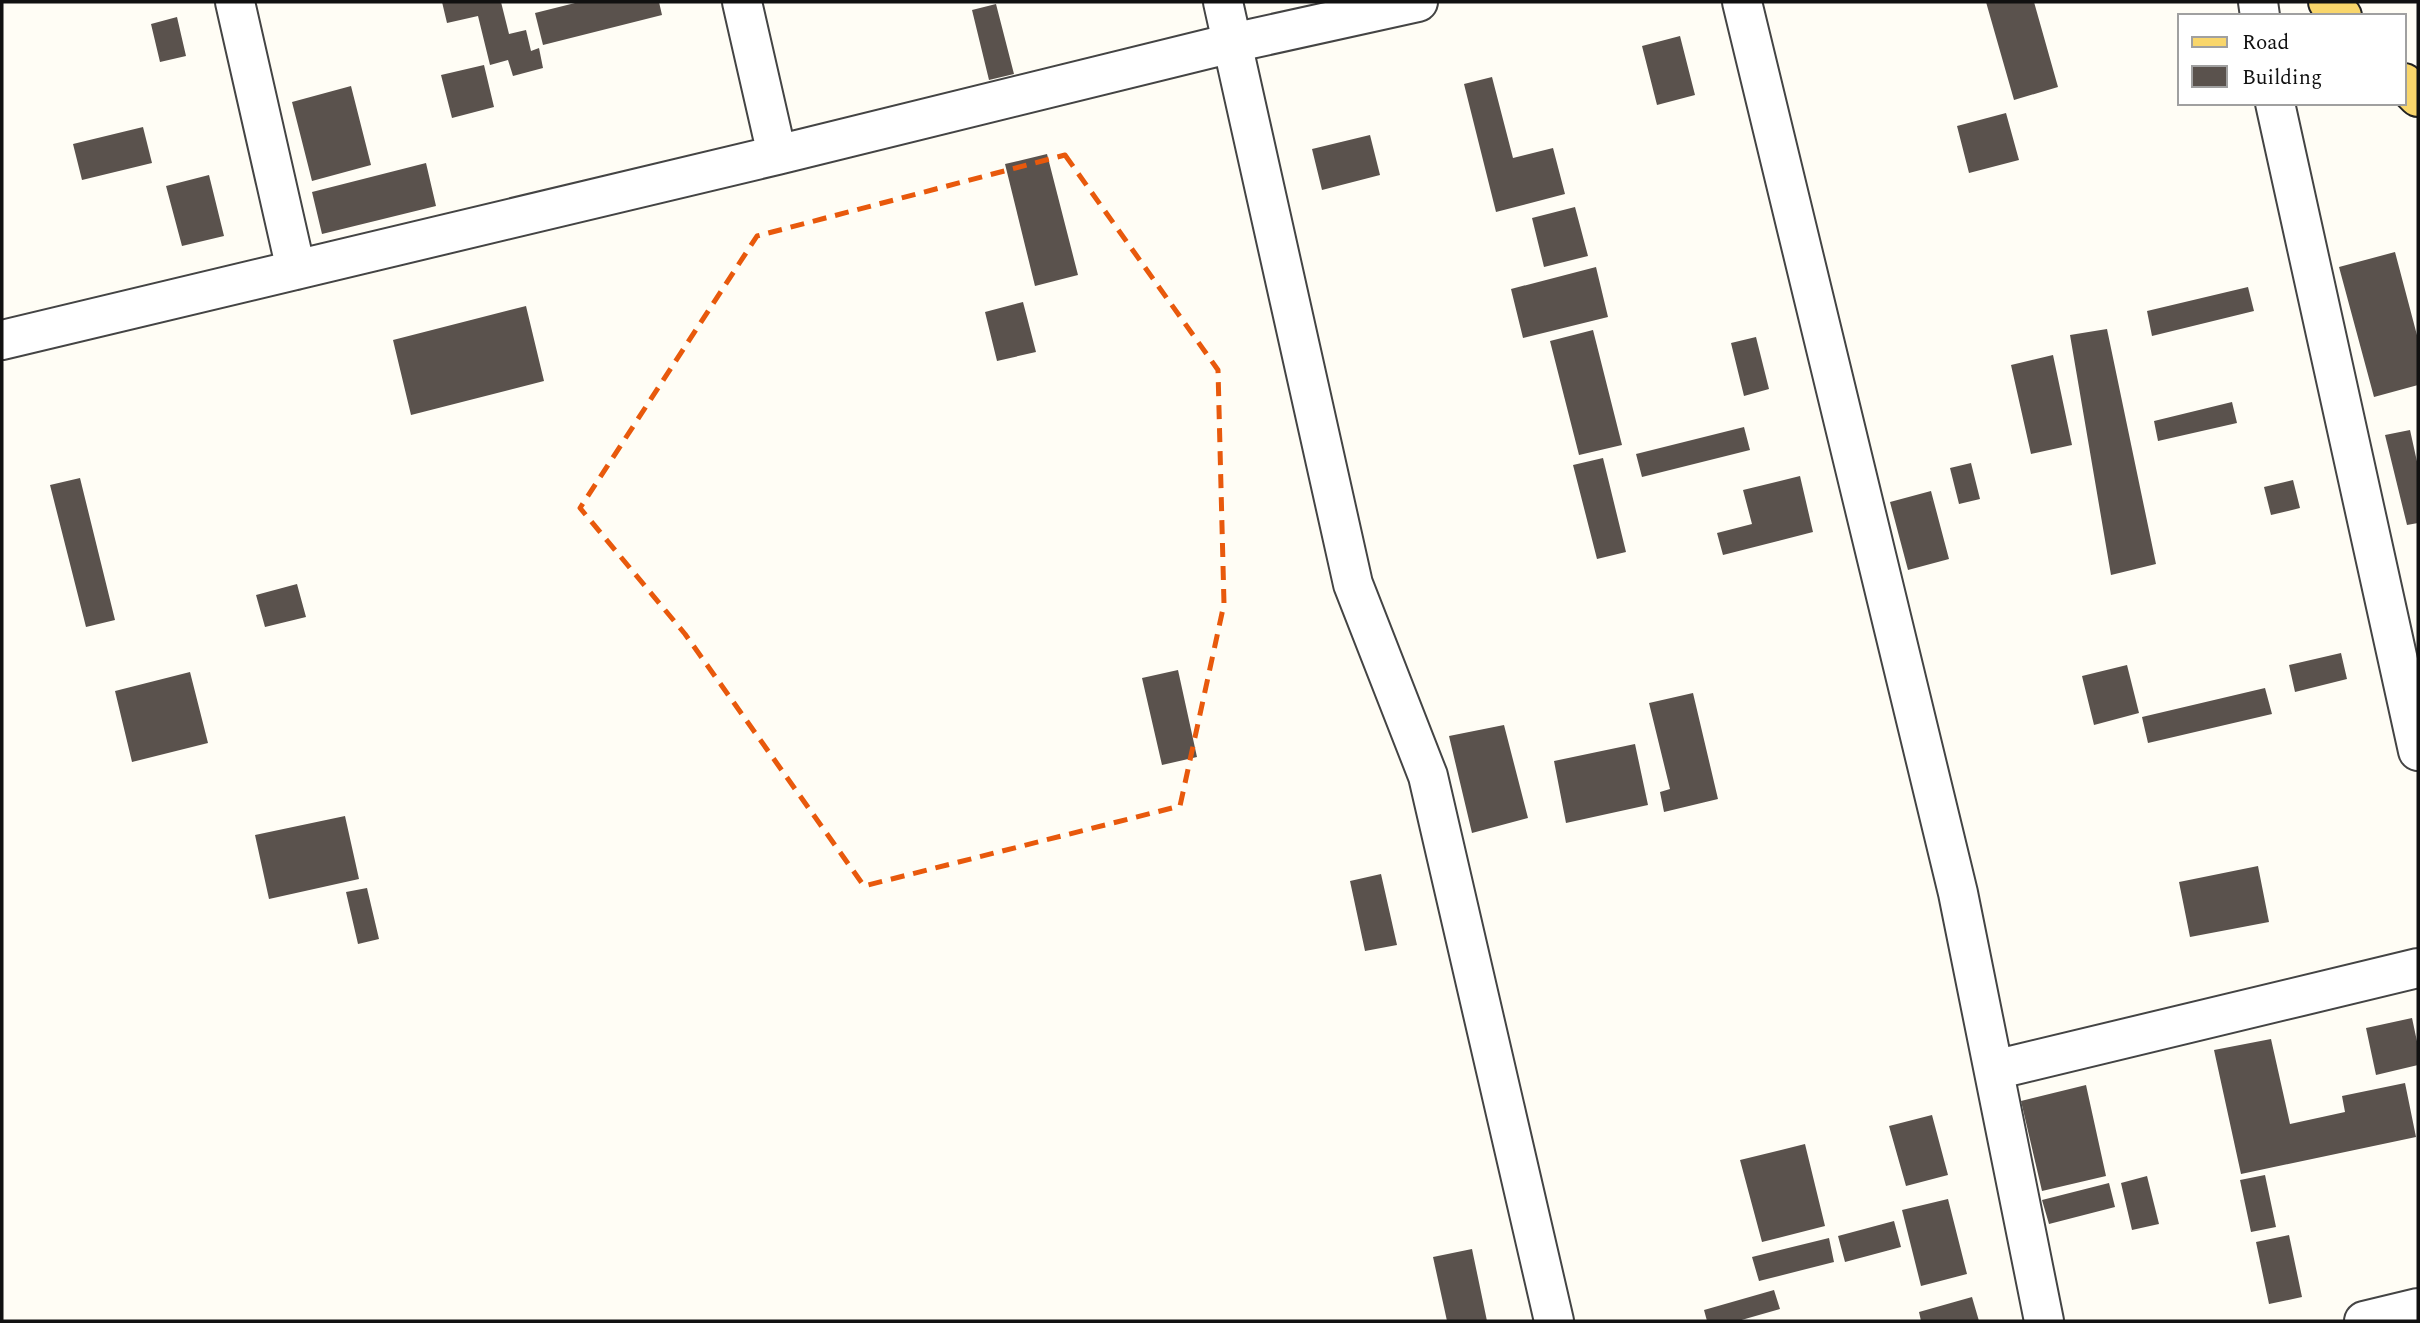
<svg xmlns="http://www.w3.org/2000/svg" width="2420" height="1323" font-family="Spectral,serif">
<rect width="100%" height="100%" fill="#fffdf5"/>
<!-- building -->
<path fill="#5a524d" d="M442,2H501L509,34L526,30L531,51L539,48L543,68L513,76L508,60L490,65L478,16L447,23Z
M579,2H659L662,15L543,45L535,13Z
M1986,2H2034L2058,87L2014,100Z
M996,4L1014,74L989,80L972,10Z
M177,17L186,56L160,62L151,24Z
M1680,36L1695,95L1657,105L1642,46Z
M484,65L494,107L452,118L441,75Z
M1492,77L1513,158L1553,148L1565,194L1496,212L1464,84Z
M351,86L371,165L312,181L292,102Z
M2006,113L2019,160L1969,173L1957,126Z
M143,127L152,163L82,180L73,144Z
M1370,135L1380,175L1322,190L1312,149Z
M1047,154L1078,275L1035,286L1005,164Z
M426,163L436,206L322,234L312,192Z
M209,175L224,236L182,246L166,186Z
M1575,207L1588,256L1544,267L1532,218Z
M2395,252L2418,339V385L2374,397L2339,267Z
M1596,267L1608,317L1523,338L1511,289Z
M2248,287L2254,311L2152,336L2147,311Z
M1023,302L1036,352L997,361L985,312Z
M526,306L544,381L411,415L393,340Z
M2107,329L2156,564L2111,575L2070,335Z
M1593,330L1622,445L1579,455L1550,341Z
M1756,337L1769,389L1744,396L1731,343Z
M2053,355L2072,445L2031,454L2011,365Z
M2232,402L2237,423L2158,441L2154,421Z
M1744,427L1750,450L1642,477L1636,454Z
M2410,430L2418,466V523L2407,525L2385,435Z
M1603,458L1626,552L1597,559L1573,465Z
M1971,463L1980,499L1959,504L1950,468Z
M1800,476L1813,532L1723,555L1717,533L1752,524L1743,490Z
M80,478L115,620L86,627L50,485Z
M2293,480L2300,508L2271,515L2264,487Z
M1931,491L1949,559L1908,570L1890,502Z
M297,584L306,617L265,627L256,595Z
M2341,653L2347,679L2295,692L2289,665Z
M2127,665L2139,713L2094,725L2082,676Z
M1178,670L1197,757L1162,765L1142,678Z
M190,672L208,743L132,762L115,691Z
M2265,688L2272,714L2148,743L2142,717Z
M1693,693L1718,799L1664,812L1660,792L1670,789L1649,703Z
M1504,725L1528,818L1472,833L1449,736Z
M1635,744L1648,805L1566,823L1554,761Z
M345,816L359,879L269,899L255,835Z
M2258,866L2269,922L2190,937L2179,882Z
M1381,874L1397,945L1365,951L1350,881Z
M367,888L379,939L358,944L346,892Z
M2412,1018L2418,1046V1065L2376,1075L2366,1028Z
M2271,1039L2290,1124L2345,1112L2342,1096L2405,1083L2416,1137L2241,1174L2214,1050Z
M2086,1085L2106,1176L2042,1191L2021,1101Z
M1932,1115L1948,1175L1906,1186L1889,1126Z
M1805,1144L1825,1226L1762,1242L1740,1160Z
M2265,1175L2276,1227L2251,1232L2240,1180Z
M2147,1176L2159,1224L2132,1230L2121,1183Z
M2109,1183L2115,1207L2049,1224L2042,1200Z
M1948,1199L1967,1274L1921,1286L1902,1210Z
M1894,1221L1901,1247L1845,1262L1838,1236Z
M2289,1235L2302,1297L2269,1304L2256,1242Z
M1829,1238L1834,1262L1759,1281L1752,1257Z
M1472,1249L1487,1321H1447L1433,1257Z
M1774,1290L1780,1309L1738,1321H1707L1704,1310Z
M1972,1297L1979,1321H1921L1919,1312Z"/>
<g fill="none" stroke-linecap="round" stroke-linejoin="round">
<!-- minor casing -->
<g stroke="#444" stroke-width="42">
<path id="minor" d="M235,2L296,270
M742,2L777,155
M1223,2L1353,584L1428,776L1554,1321
M1742,2L1958,893L2044,1321
M2258,2L2260,16
M2275,103L2418,751
M2,340L777,155L1232,43L1418,2
M1994,1070L2418,968
M2364,1321L2418,1308"/>
</g>
<!-- major casing -->
<g stroke="#222" stroke-width="42">
<path id="major" d="M2328,2L2342,16
M2404,83L2418,97"/>
</g>
<!-- minor -->
<use href="#minor" stroke="#fff" stroke-width="38"/>
<!-- major -->
<use href="#major" stroke="#f9d66b" stroke-width="38"/>
</g>
<!-- marked area -->
<path fill="none" stroke="#e8590c" stroke-width="5" stroke-dasharray="14 9" stroke-linejoin="round" d="M1065,155L1218,370L1224,604L1180,806L864,886L685,634L580,508L757,236Z"/>
<!-- border -->
<rect width="2420" height="1323" fill="none" stroke="#111111" stroke-width="7"/>
<!-- legend -->
<rect x="2178" y="14" width="228" height="91" fill="#ffffff" stroke="#a0a0a0" stroke-width="2"/>
<rect x="2192" y="37" width="35" height="10" fill="#f9d66b" stroke="#a0a0a0" stroke-width="2"/>
<text x="2242" y="49" font-size="21" fill="#111111">Road</text>
<rect x="2192" y="66" width="35" height="21" fill="#5a524d" stroke="#a0a0a0" stroke-width="2"/>
<text x="2242" y="84" font-size="21" fill="#111111">Building</text>
</svg>
